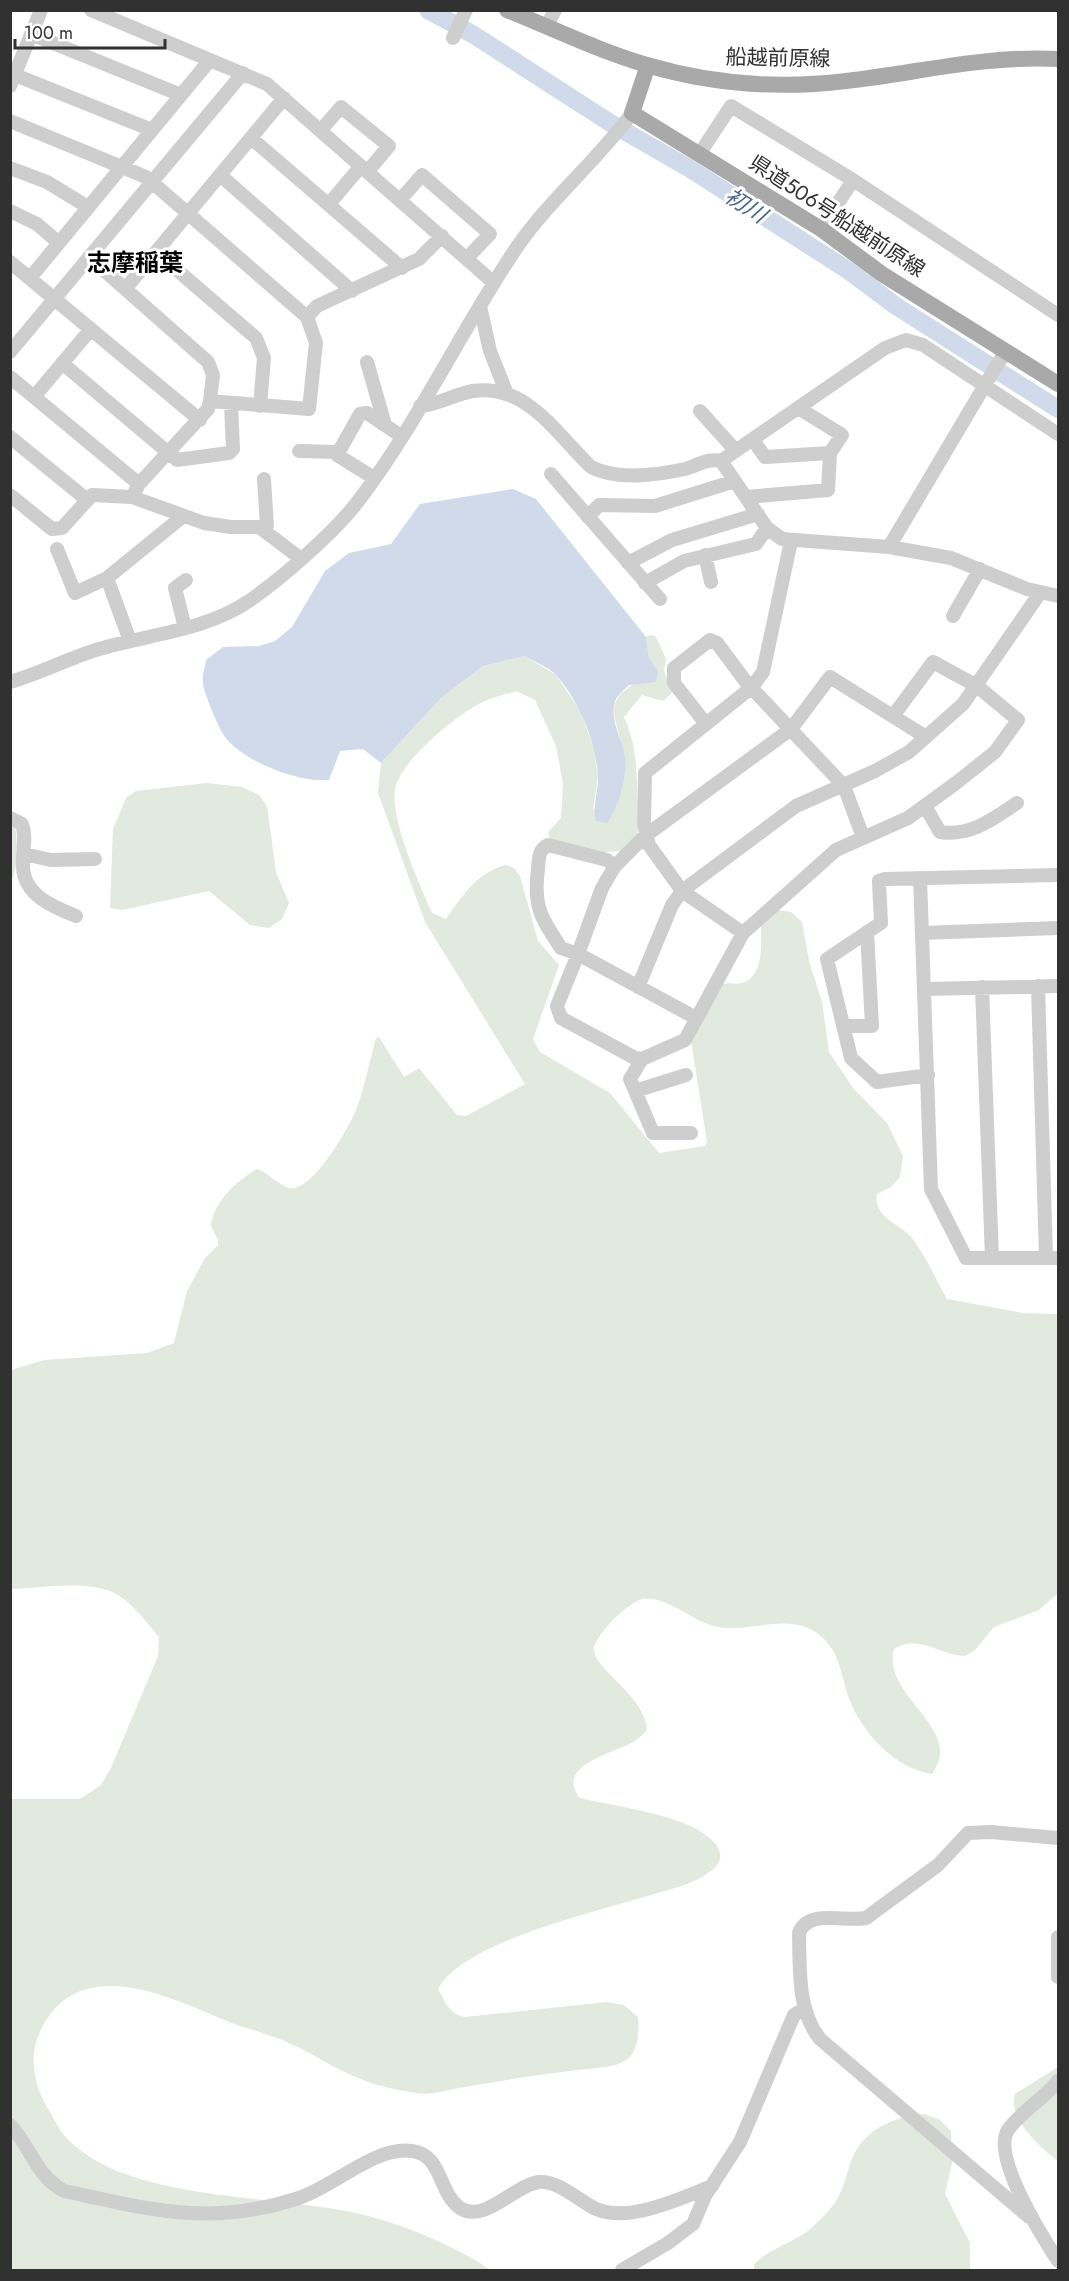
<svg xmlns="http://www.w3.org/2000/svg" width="1069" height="2281" font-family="Jost,'Noto Sans JP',sans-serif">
<rect width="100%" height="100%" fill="#fff"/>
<!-- green -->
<path fill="#e2e9de" d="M651,635L656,637L666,659L664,671L673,692L663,701L642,695L624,717C641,753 636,793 638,832L634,842L626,851L603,852L551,842L548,832L561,818L563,784L556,746L535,700L516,691C504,695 489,698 477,705C452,719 405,758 396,785C387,814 420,885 432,913L446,919C461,897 479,871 506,865L514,868L520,876L538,941L559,965L533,1039L540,1052L610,1093L659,1153L705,1146L707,1142L691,1041L723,984C730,982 736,985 742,983C765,976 761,942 761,923L778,910L791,912L802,922L809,961L822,1002L829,1052L853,1088L887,1123L903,1156L900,1177L891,1187L877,1194C873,1218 900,1223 912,1238C926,1256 936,1280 947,1299L1023,1313L1058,1314V1593L1039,1610L994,1627L975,1650L965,1656C939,1655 918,1633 894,1649C881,1697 966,1728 932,1774C895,1768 864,1735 850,1701C842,1681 841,1655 824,1639C794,1609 756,1633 719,1627C694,1624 670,1596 643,1599C629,1601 595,1635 594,1649C592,1668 645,1695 647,1730C643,1734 638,1739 633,1742C612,1754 554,1766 580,1798C615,1806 653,1811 686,1824C705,1832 736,1852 711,1871C694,1884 671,1889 651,1895C600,1911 463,1941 438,1989C445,2002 449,2014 465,2017L607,2002L624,2005L638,2017C642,2072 614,2065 570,2071C535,2075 500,2081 465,2087C450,2089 431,2096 416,2093C397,2090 373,2085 356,2077C333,2068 312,2053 289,2043C268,2033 245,2029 224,2020C174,1999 88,1956 47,2019C38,2033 32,2048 34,2066C35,2083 41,2098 50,2112C54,2119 58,2127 63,2134C124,2206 285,2192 372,2217C412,2228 456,2247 491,2270H11V1799H80L101,1785L111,1768L158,1656L159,1637C146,1622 131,1600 112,1592C83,1580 42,1588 11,1589V1370L44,1360L147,1353L174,1343L187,1291L205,1258L218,1245V1240L211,1226C214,1201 236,1182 257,1169C269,1173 278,1185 289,1188C311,1194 349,1128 356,1110C365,1087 369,1062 376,1038L379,1037L404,1077L419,1068L457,1115L466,1116L525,1084L425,922L378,793L381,763L442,697L483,666L525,656L556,675L581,712L594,750L598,777L593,810L625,771C622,711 588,704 658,671L649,658L646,637Z
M207,783L242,787L259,795L267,806L276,872L289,903L282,919L269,928L250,925L209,891L122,910L110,908L113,829L126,798L136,791Z
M11,826L15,828C18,842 18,869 11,882Z
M1058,2067V2161C1041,2148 1007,2118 1015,2094Z
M924,2114L940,2120L951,2131L952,2163L945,2194L970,2243V2270H754V2264C771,2247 797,2242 815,2225C823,2217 834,2206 839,2196C844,2185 847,2173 851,2161C863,2130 892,2117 924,2114Z"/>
<!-- water -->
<path fill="#d0daea" d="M513,489L536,499L646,637L649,658L658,671L656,682L629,685C625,689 619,694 616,699C608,717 622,739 625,757C627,779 619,806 607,823L596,821C592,805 599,791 598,775C595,740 580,703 557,676C550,668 535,662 525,656L483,666L442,697L381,763L363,749L340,751L329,780C299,783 240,761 223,734C218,726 203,691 203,683C202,675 205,667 206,660L223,647L259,646L275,641L292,627L325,571L349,553L391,544L420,504Z"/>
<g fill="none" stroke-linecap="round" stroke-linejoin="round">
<!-- river -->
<path stroke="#d0daea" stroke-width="18" d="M428,10L474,35L612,124L692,170L849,271L896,306L1058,409"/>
<!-- minor -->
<path stroke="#cecece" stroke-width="14" d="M91,10L267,84L494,283
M547,26L555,10
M31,34L181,95
M453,38L466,10
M15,75L152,130
M10,86L41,10
M10,121L146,177L307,317L316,343L309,409L210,401L208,409L139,484L132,497
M321,130L341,107L389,146L368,171
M251,138L402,268
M700,153L731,106L853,180L1058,315
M10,168L47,182L88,207
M220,175L352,291
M400,200L422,175L490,234L467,258
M329,204L361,166
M10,211L37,224L59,243
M821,229L853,180
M156,252L256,338L264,358L260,406
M89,257L208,362L213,375L210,401
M10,262L200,420
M30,278L210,60
M126,288L284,98
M480,306L490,351L507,394
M307,317L317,306L419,259L442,236
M10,352L243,73
M367,362L385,425
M62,363L177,460L229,453L233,449L231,404
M10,377L139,484
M34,397L91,329
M420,406C439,405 454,394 473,391C527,383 557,435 591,467C618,481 657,475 685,469C700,465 706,458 721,461L767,528L782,539L889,547L951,558L1027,589L1058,596
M700,411L736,451
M10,437L86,499
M753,440L765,457L830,453
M299,451L337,452
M721,461L885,348L906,340L923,345L1058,434
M551,474L660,599
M374,478L337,455L360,414L367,413L401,436
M264,479L267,526L264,530
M10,495L52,529L62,528L92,495L132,497L204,523L231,527H259L300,558
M746,497L828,490L830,453L842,435L800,409
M588,517L599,505L655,506L735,481
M889,547L985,385L1002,357L1011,354
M57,549L75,593L107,578L182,517
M705,555L711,582
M628,563L672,540L758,514
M107,578L130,641
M645,583L684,561L756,544L767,528
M953,616L980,569
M185,628L175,588L186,580
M10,682C41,673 69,658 99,649C150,634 204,631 249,601C281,579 336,531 359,500C418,423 462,328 517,247C551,198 597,161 632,113
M706,724L674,683V668L710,640L717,643L746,682L844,786L863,837
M925,806L940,832C970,837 993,819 1017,803
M10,818L22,824C27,839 22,851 23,867C24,895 53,907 76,916
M24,854L51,860L95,859
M615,866L607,860L548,845C538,850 539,859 538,869C533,906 541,918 561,948L578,954L557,1006L561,1018L635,1058L642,1059
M920,878L931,1189L966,1258H1058
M743,933L682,891L649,845L644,824L645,773L752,687L763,672L791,541
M922,933L1058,928
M1038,986L1046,1258
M638,987L672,905L682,891L796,806L875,771L909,752L963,704L1040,593
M982,987L992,1258
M925,989L1058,986
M696,1018L578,954L602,888L615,866L645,836L791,729L830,677L926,737
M843,1026H872L867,932
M928,1075L877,1082L851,1058L827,959L881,923L879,881L885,879L1058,875
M635,1091L686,1075
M691,1133H653L630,1079L642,1059L685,1040L743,933L836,850L908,818L956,783L995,752L1018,720L977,686L933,662L893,716
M1058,1937V1977
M1058,2081C1044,2099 1021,2111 1008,2130C991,2156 1043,2238 1058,2261
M10,2125C31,2147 36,2176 64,2191C150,2209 208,2227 296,2199C333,2188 374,2146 412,2151C443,2155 438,2193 460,2208C485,2224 514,2185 539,2182C558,2180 579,2201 596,2209C629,2223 679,2199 712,2186
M1029,2217L820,2039C797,2010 800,1969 799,1933C808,1909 844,1922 866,1918L938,1865L968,1833L991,1832L1058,1838
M622,2270L668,2243L693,2224L705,2196L740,2142L794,2015L804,2009"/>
<!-- major -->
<path stroke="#a9a9a9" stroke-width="16" d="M507,10C554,29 599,51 647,65C711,84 780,89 846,81C917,73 986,55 1058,59
M648,65L632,113L821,229L882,274L1058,384"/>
</g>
<g text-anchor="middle" stroke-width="6" stroke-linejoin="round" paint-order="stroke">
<!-- street labels -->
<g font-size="21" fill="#313131" stroke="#fff">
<text transform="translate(778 58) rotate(1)" y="7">船越前原線</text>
<text transform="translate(837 216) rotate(33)" y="7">県道506号船越前原線</text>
</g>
<!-- water labels -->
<g font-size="22" font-style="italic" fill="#47648b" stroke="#fff">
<text transform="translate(746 205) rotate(33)" y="8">初川</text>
</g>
<!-- quarter labels -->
<g font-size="24" font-weight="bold" fill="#000" stroke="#fff">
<text x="135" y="271">志摩稲葉</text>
</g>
</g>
<!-- border -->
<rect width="1069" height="2281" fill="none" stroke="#313131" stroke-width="24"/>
<!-- scale -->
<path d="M15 39v9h150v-9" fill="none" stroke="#313131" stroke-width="3"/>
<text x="24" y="39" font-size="18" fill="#313131" stroke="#ffffff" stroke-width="4.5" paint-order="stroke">100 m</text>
</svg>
